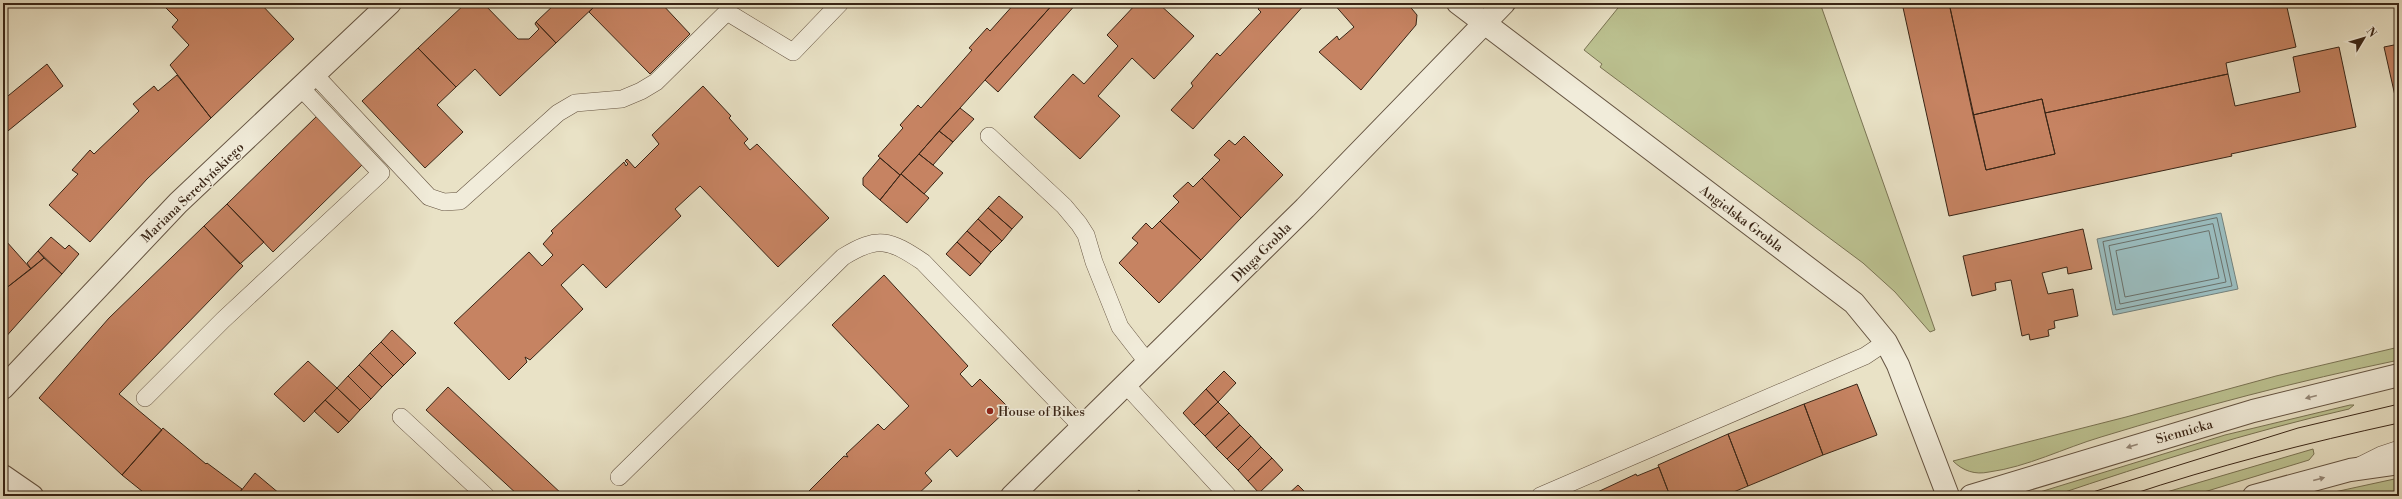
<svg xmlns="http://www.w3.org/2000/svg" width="2402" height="499" font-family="'Libre Bodoni',serif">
<rect width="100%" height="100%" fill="#e9e2c6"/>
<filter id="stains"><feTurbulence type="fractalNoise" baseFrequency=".005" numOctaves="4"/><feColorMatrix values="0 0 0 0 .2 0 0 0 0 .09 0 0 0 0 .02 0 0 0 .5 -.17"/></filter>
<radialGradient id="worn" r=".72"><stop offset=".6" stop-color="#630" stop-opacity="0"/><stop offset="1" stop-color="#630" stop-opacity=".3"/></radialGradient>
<!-- green -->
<path fill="#bcc291" stroke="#7a7454" d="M1622,3H1820L1935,330L1930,332L1895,292L1863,263L1600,67L1602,64L1584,50Z
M2399,347V360C2298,381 2199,407 2101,437C2064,448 2027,467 1989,472C1975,475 1963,471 1953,461L2126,417L2276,376Z
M2350,405H2354L2349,409C2248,432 2151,463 2053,496H2027L2225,435Z
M2313,449L2314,454L2309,460L2191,496H2153Z
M2399,478V494L2316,496Z"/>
<!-- water -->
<path fill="#9abcbe" stroke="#73807b" d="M2221,213L2238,289L2113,315L2097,239Z"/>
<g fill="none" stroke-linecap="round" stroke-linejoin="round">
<!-- shore -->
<path stroke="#6a706a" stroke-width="1" d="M2217,218L2232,286L2116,310L2103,242Z
M2213,224L2226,282L2120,304L2109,246Z
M2209,231L2219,278L2125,297L2116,251Z"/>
</g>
<!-- building -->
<path fill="#c68362" stroke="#392516" d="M161,3H260L294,39L211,118L170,65L189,45L172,27L178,20Z
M466,3H483L518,39H529L539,29L535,24L536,22L556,43L500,96L475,69L456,87L418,48Z
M556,3H598L556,43L536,22Z
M598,3H661L690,34L650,74L589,12Z
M1015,3H1054L900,175L878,156L903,128L900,125L918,105L921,108L972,50L969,48L987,28L990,31Z
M1054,3H1077L998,92L985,80Z
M1137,3H1158L1194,36L1154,79L1132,58L1098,96L1120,116L1080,159L1034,117L1073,74L1084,84L1118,46L1107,35Z
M1263,3H1306L1193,129L1171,110L1193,86L1191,83L1217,53L1220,56L1261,12L1258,9Z
M1333,3H1407L1417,15L1416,25L1361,90L1319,52L1337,36L1339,40L1354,27Z
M1902,3H1949L1986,170L2055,154L2045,113L2228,74L2235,106L2300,92L2293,57L2339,47L2356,127L2231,154L2232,156L1949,216Z
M1949,3H2286L2296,47L2226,63L2228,74L2045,113L2042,99L1973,115Z
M2399,44V108L2398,109L2384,47Z
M418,48L456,87L437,105L463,132L425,168L362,101Z
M47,64L63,86L3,135V100Z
M177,75L211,118L147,179L90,242L49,205L78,174L72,170L90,150L94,154L139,111L133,104L154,86L158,91Z
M703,86L731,116L729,118L748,139L744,143L750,150L757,144L829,218L778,267L700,186L675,209L681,216L606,288L583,264L561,285L583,309L530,360L525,357L527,362L509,380L454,323L529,252L542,266L553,255L543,244L553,233L551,231L624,162L626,166L628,164L625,161L627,159L635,168L659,144L652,135Z
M2042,99L2055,154L1986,170L1973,115Z
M960,108L974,119L953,142L939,131Z
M318,115L364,163L273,252L227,204Z
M939,131L953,142L933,165L919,154Z
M1244,136L1283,175L1241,218L1202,178L1220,160L1214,155L1229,140L1235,145Z
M919,154L943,173L924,194L901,174Z
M880,158L900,175L880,200L863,185V178Z
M901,174L929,198L907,223L880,200Z
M1202,178L1241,218L1201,260L1160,221L1179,202L1173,196L1188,182L1193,187Z
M999,196L1023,217L1012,229L988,208Z
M227,204L264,242L240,264L204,226Z
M988,208L1012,229L1002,241L978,219Z
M978,219L1002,241L991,252L967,231Z
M1160,221L1201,260L1159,303L1119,263L1138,243L1132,238L1146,223L1152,229Z
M204,226L243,266L119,394L162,430L122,475L39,398L109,318Z
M2083,229L2092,269L2068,274L2067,267L2042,273L2048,294L2073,289L2078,316L2054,321L2055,328L2048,330L2049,336L2030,340L2029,334L2022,336L2011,280L1995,283L1996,290L1972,296L1963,256Z
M967,231L991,252L981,264L957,242Z
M51,237L65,249L69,245L79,254L62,274L38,251Z
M6,241L31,269L5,289L3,286V244Z
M957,242L981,264L970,276L946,254Z
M38,251L44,258L31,269L27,263Z
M44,258L62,274L3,340V286L5,289Z
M884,275L968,366L960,374L972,387L980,379L1009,408L957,457L950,449L925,473L932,481L916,496H804L844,456L848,457L846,454L878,424L884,430L909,406L832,325Z
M392,330L416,353L404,365L381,342Z
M381,342L404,365L393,376L370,353Z
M370,353L393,376L382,387L359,365Z
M308,361L337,388L304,422L274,394Z
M359,365L382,387L371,399L348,376Z
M1224,371L1236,383L1218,402L1206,389Z
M348,376L371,399L360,410L337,388Z
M1857,384L1877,435L1823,455L1804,404Z
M448,387L564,496H519L426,410Z
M337,388L360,410L349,422L325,400Z
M1206,389L1218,402L1194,425L1183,413Z
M325,400L349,422L338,433L314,411Z
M1218,402L1229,413L1205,436L1194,425Z
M1804,404L1823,455L1748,486L1728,434Z
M1229,413L1240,425L1216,448L1205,436Z
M1240,425L1251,436L1227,459L1216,448Z
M163,428L206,464L207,463L242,489L237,496H148L122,475Z
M1728,434L1748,486L1724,496H1670L1658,465Z
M1251,436L1261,447L1238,470L1227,459Z
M1261,447L1272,458L1248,481L1238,470Z
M1272,458L1283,470L1259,493L1248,481Z
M1659,467L1670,496H1589L1636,474L1637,476Z
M255,473L280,494L279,496H237Z
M1298,485L1309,496H1286Z
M1139,490L1145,496H1132Z"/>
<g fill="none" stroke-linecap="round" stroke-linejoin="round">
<!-- service casing -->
<g stroke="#655442" stroke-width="18">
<path id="service" d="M315,75L429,197L444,202L460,201L558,113L575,103L622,99L641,91L656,82L727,12L793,52L840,3
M989,136L1064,206L1079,224L1086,235L1094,262L1120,327L1148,363
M1126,385L1228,496
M145,398L223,320L381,173L301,88
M401,417L486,496
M2361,465L2381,455L2399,449
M619,477L843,257C878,235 890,240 923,262L1082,427
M1540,496L1865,356L1886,342"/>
</g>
<!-- minor casing -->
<g stroke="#655442" stroke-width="24">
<path id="minor" d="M1458,3L1854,303L1886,342L1898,365L1948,496
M3,388L178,203L390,3
M3,476L32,496
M1012,496L1305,208L1504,3"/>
</g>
<!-- tertiary casing -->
<g stroke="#655442" stroke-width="24">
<path id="tertiary" d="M1971,496L2253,411L2399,375
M2254,496L2350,470L2399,463"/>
</g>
<!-- service -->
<use href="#service" stroke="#f1ecda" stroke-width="17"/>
<!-- minor -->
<use href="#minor" stroke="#f1ecda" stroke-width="22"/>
<!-- tertiary -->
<use href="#tertiary" stroke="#f1ecda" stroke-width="22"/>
<!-- tram -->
<path stroke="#392516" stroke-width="1" d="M2080,496L2298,428L2399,404
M2127,496C2216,466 2307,443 2399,423"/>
</g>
<!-- one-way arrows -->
<defs><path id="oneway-solid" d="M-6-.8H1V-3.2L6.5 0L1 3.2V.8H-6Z"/></defs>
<g fill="#958878">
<use href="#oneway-solid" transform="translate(2311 397) rotate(166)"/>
<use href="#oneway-solid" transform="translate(2132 446) rotate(163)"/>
<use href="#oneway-solid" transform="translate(2319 479) rotate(-15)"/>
</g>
<!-- markers -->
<circle fill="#8f2418" stroke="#f1ecda" stroke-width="1.5" cx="990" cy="411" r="4"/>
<g text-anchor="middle" stroke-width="3" stroke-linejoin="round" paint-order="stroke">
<!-- street labels -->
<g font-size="13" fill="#392516" stroke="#f1ecda">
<text transform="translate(192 192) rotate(-44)" y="5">Mariana Seredyńskiego</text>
<text transform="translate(1742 218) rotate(37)" y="5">Angielska Grobla</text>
<text transform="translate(1261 252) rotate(-45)" y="5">Długa Grobla</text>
<text transform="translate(2184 431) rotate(-16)" y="5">Siennicka</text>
</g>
<!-- poi labels -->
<g font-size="13" fill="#392516" stroke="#f1ecda" text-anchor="start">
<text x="998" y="416">House of Bikes</text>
</g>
</g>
<!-- margin -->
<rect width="2402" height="499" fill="none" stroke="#e9e2c6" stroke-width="16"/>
<rect x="4" y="4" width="2394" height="491" fill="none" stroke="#392516" stroke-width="2"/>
<rect x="8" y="8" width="2386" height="483" fill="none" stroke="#392516"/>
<!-- north arrow -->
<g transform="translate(2364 38) rotate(52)" stroke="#f1ecda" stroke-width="3" paint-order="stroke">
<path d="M0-3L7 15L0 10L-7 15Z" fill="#392516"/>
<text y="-6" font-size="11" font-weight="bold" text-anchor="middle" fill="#392516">N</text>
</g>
<rect width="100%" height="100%" filter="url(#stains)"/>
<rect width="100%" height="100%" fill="url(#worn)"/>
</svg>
